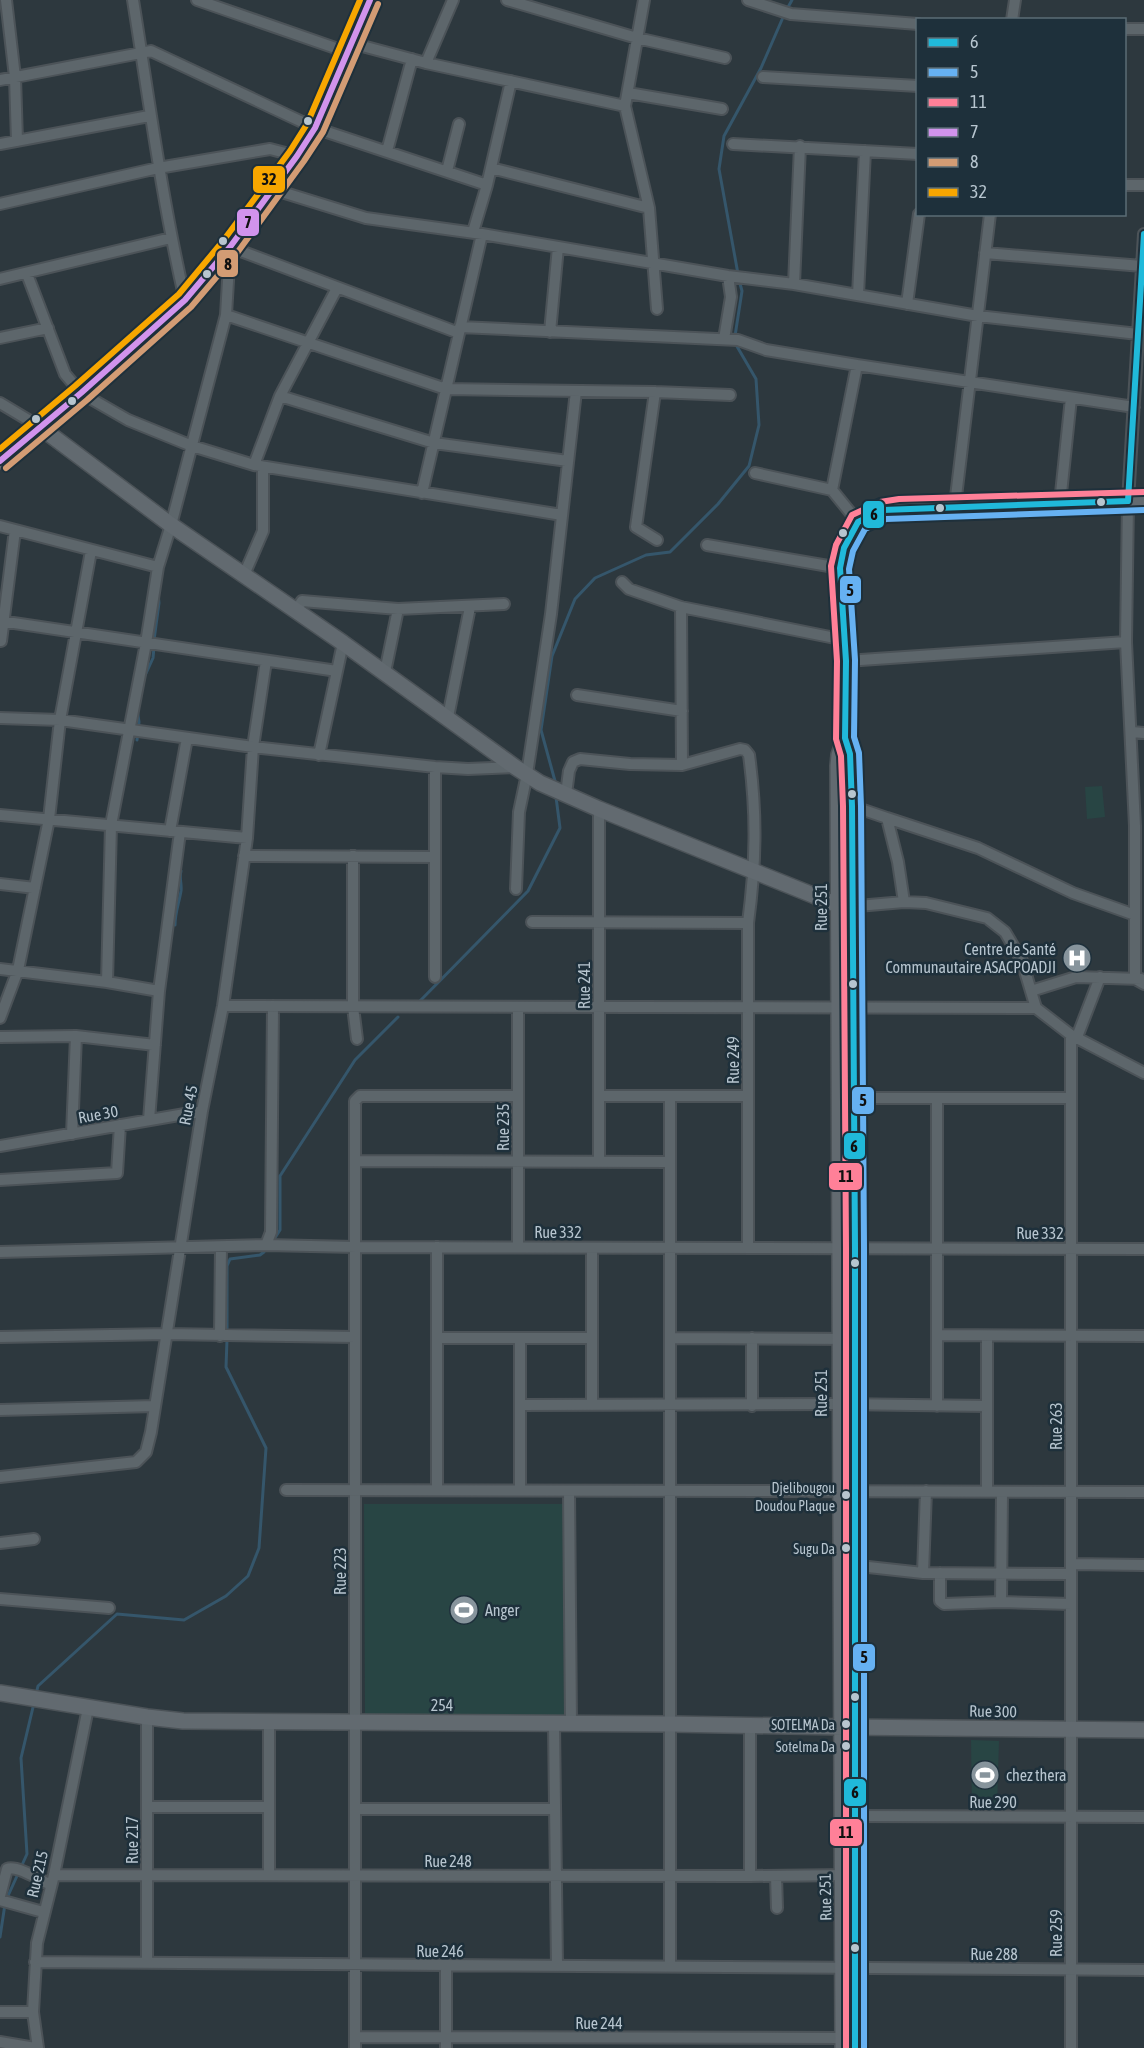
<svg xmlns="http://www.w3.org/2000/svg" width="1144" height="2048" font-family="'Asap Condensed',sans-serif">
<rect width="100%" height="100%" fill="#2d383e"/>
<!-- green -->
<path fill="#284544" d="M1102,786L1105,817L1087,819L1085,787Z
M364,1504H563L564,1716H365Z
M971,1740L999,1741L997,1810H972Z"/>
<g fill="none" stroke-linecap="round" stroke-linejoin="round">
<!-- stream -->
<path stroke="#35566b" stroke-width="3" d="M787,9L792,0
M738,274L719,169L724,136L761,68L784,15
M735,336L742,291L739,280
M154,640L159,603L158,593
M143,680L153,658L154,647
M137,740L139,722L137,709
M555,781L541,730L552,656L575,599L595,578L646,555L670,552L718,504L749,466L759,425L756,379L735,343
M175,925C175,913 179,903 181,891C182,884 179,878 181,871
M418,1003L528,891L560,828L556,797
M273,1241L280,1230V1176L355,1060L398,1017
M227,1331V1266L230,1259L260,1255L264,1252
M36,1694L38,1686L117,1614L184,1620L226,1596L248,1576L259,1548L266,1448L226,1367L227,1340
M7,1898L27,1854L21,1758L34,1703
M0,1937L5,1904"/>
<!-- street casing -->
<g stroke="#4c5358" stroke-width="14">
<path id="street" d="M6,0L15,77L17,141
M133,0C149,100 162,200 185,300
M197,0L347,52
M507,0L637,38L725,58
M644,0L625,106L649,208L657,309
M748,0L791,14L918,24
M1012,20L1015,0
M1124,29H1144
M351,43L426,63L625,106
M426,63L453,0
M763,77L918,86
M0,80L151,51L315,128L487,185
M628,93L722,109
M0,144L149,116
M733,144L918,154
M387,151L412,59
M491,168L649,208
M447,171L459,124
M1124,185H1144
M272,189L366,218L482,234L728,276L794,284L978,316L1138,334
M0,204L158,168L270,149L297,156
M473,232L487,185L511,81
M1144,234L1128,501L1126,642L1135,826V979L1144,984
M985,253L1142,266
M27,274L65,374L81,393L128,420L192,446L254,465L562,515
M0,279L171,238
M794,284L800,146
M858,295L865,151
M907,304L919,214
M226,315L446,389L655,392L730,395
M460,327L738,340L766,350L857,365L1134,407
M550,332L558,247
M0,338L48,328
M724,339L731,297L728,276
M655,392L636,527L657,540
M280,396L434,443L568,461
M0,403L40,427L185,300L230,247L297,156L315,128L370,0
M254,465L280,396L337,288
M755,473L832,490L858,522
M832,490L857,365
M422,493L482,234
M1060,503L1071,398
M955,505L990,214
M0,526L158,567
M707,545L840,568
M244,575L263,531V467
M622,582L629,589L681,607L845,640
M681,607L682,765
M296,610L302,601L398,609L504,604
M0,621L337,671
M1,641L15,530
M846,661L1126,642
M385,672L398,609
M577,695L682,711
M448,717L470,607
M0,718L60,720L253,747L435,767L468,769L515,767
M1132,732L1144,733
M319,755L343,643
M435,767V977
M566,794L569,771L573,762L580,759L630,764L682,765L740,749L745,750L749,755C757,814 756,863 748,923V1248
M852,806L887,818L898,862L904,902
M599,809V1162
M0,815L247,838
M887,818L978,848L1073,893L1135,915
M170,831L187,738
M244,856L435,857
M353,856V1007L357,1039
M0,884L35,888
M516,889L519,812L527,774L551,614L576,391
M846,907L904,902L926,903L987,918L1005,932L1022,961L1036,1008
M532,922L748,923
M0,969L107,982L159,991
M107,982L111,825L146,643L158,567L171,525L226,315L230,247L459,333
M1031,991L1076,977L1141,979
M223,1006L1036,1008
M1036,1008L1071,1035L1144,1073
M0,1018L18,970L49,819L60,720L91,551
M1071,1035V2048
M0,1037L76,1036L155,1045
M1077,1037L1100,977
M599,1096H748
M670,1096V1967
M847,1098H1071
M149,1120L159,991L180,832
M72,1134L76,1036
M0,1146L202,1111
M355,1161L670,1162
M0,1180L117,1173L120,1125
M266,1245L271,1232L273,1006
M437,1247V1490
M518,1247V1007
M0,1252L266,1245L355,1247L1144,1249
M937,1335L1144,1336
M220,1336L221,1247
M0,1337L167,1334L355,1337
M437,1338H592
M520,1338V1490
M670,1338L855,1339
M520,1405L839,1404L987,1406
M592,1405V1248
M752,1406V1338
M937,1406V1098
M0,1410L155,1406
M0,1477L136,1462L146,1452L151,1432L202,1111L223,1006L247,838L253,747L266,661
M286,1490L1144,1492
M569,1491L571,1724
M987,1491V1336
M0,1543L34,1539
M1071,1564L1144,1565
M850,1565L923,1573L1071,1574
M923,1573L926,1491
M940,1573V1601L944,1604L1001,1602L1071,1604
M0,1599L109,1608
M1001,1602L1002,1492
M147,1717V1963
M554,1724L557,1966
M750,1725V1876
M147,1807H269
M355,1809H554
M851,1816L1144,1817
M54,1875L750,1876L848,1875
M269,1875V1722
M776,1876L777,1908
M0,1896L7,1869C17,1865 40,1880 51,1885
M0,1900L43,1912
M35,1962L1144,1970
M446,1966V2048
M0,2012H33
M355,2037L843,2038
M0,2042L35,2048
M38,2048L33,2012L37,1943L54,1875L88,1708
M355,2048V1101L360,1096H518"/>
</g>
<!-- secondary casing -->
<g stroke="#4c5358" stroke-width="18">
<path id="secondary" d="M0,461L40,427L171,525L343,643L515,767L540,783L599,809L840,906
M0,1693L147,1717L183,1721L670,1724L843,1727L1144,1730
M843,2048C841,1621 838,1194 838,766L839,755L845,738
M855,2048V1248L852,806L850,754L845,738L846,661L840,568L844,548L858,522L883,510L899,508L1144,501"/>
</g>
<!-- street -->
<use href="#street" stroke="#5d666b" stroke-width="10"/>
<!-- secondary -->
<use href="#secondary" stroke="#626a70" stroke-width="15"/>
<!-- bus-1 casing -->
<g stroke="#1e303b" stroke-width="10">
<path id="bus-1" d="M1128,501L1144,234
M855,2048V1248L852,806L850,754L845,738L846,661L840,568L844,548L858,522L883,510L1128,501"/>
</g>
<!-- bus-2 casing -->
<g stroke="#1e303b" stroke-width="10">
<path id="bus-2" d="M864,2048V1248L861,806L859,753L854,737L855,660L849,569L853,551L865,529L886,519L1144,510"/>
</g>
<!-- bus-3 casing -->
<g stroke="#1e303b" stroke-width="10">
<path id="bus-3" d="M846,2048V1248L843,806L841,756L836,739L837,661L831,566L836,545L852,515L880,502L899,499L1144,492"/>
</g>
<!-- bus-4 casing -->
<g stroke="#1e303b" stroke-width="10">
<path id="bus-4" d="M0,461L81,393L185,300L230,247L297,156L315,128L370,0"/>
</g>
<!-- bus-5 casing -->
<g stroke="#1e303b" stroke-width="10">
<path id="bus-5" d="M6,468L87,400L191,307L237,253L304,161L323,132L378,4"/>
</g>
<!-- bus-6 casing -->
<g stroke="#1e303b" stroke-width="10">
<path id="bus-6" d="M0,449L75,386L179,294L223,241L290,151L307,124L360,0"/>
</g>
<!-- bus-1 -->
<use href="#bus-1" stroke="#20b9da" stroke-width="6"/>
<!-- bus-2 -->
<use href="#bus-2" stroke="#66b1f2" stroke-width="6"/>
<!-- bus-3 -->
<use href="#bus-3" stroke="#ff8098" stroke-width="6"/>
<!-- bus-4 -->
<use href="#bus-4" stroke="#d193ec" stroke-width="6"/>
<!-- bus-5 -->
<use href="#bus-5" stroke="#d39c74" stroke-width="6"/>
<!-- bus-6 -->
<use href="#bus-6" stroke="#f7a600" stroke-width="6"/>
</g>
<!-- icons -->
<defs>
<g id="hospital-disc" transform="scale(1.5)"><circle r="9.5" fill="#87949c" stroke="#1e303b"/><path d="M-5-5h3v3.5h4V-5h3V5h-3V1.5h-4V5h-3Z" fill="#fff"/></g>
<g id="stadium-disc" transform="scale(1.5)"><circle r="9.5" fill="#87949c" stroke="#1e303b"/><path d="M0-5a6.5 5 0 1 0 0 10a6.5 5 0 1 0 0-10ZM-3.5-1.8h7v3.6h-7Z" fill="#fff"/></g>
</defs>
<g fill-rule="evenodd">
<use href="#hospital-disc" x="1077" y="958"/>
<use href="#stadium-disc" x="464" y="1610"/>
<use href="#stadium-disc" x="985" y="1775"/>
</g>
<!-- markers -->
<g fill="#b7c5cf" stroke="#1e303b" stroke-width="2">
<circle cx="308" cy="121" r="5"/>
<circle cx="223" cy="241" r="5"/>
<circle cx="207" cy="274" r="5"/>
<circle cx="72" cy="401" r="5"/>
<circle cx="36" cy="419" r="5"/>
<circle cx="1101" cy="502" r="5"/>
<circle cx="940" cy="508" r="5"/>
<circle cx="843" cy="533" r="5"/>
<circle cx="852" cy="794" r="5"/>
<circle cx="853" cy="984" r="5"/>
<circle cx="855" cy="1263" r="5"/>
<circle cx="846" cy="1495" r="5"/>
<circle cx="846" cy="1548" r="5"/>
<circle cx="855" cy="1697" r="5"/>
<circle cx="846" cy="1724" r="5"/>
<circle cx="846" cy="1746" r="5"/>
<circle cx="855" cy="1948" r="5"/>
</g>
<g text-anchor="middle" stroke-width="5" stroke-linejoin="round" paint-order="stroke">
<!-- bus labels -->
<g font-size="14" fill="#b7c5cf" stroke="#1e303b" text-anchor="end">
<text x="835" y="1493">Djelibougou<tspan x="835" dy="18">Doudou Plaque</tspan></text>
<text x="835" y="1554">Sugu Da</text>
<text x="835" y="1730">SOTELMA Da</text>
<text x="835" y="1752">Sotelma Da</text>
</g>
<!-- street labels -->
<g font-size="16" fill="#b7c5cf" stroke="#1e303b">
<text transform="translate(821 907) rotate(-90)" y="6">Rue 251</text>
<text transform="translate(584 985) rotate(-90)" y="6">Rue 241</text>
<text transform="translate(733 1060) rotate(-90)" y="6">Rue 249</text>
<text transform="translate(188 1105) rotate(-79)" y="6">Rue 45</text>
<text transform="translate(98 1114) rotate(-10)" y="6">Rue 30</text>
<text transform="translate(503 1127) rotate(-90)" y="6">Rue 235</text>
<text x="558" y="1238">Rue 332</text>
<text x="1040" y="1239">Rue 332</text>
<text transform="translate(821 1393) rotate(-90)" y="6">Rue 251</text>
<text transform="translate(1056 1426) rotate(-90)" y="6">Rue 263</text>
<text transform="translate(340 1571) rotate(-90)" y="6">Rue 223</text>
<text x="442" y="1711">254</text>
<text transform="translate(993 1711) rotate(1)" y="6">Rue 300</text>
<text x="993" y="1808">Rue 290</text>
<text transform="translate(132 1840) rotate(-90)" y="6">Rue 217</text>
<text x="448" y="1867">Rue 248</text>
<text transform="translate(37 1874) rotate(-77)" y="6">Rue 215</text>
<text transform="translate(825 1897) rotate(-91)" y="6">Rue 251</text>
<text transform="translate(1056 1933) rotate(-90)" y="6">Rue 259</text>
<text x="440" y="1957">Rue 246</text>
<text x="994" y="1960">Rue 288</text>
<text x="599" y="2029">Rue 244</text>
</g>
<!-- poi labels -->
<g font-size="16" fill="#b7c5cf" stroke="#1e303b" text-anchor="start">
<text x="1056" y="955" text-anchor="end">Centre de Santé<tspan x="1056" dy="18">Communautaire ASACPOADJI</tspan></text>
<text x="485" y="1616">Anger</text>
<text x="1006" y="1781">chez thera</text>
</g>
</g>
<g stroke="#1e303b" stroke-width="2">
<rect x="252" y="165" width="34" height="29" rx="6" fill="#f7a600"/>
<rect x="236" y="208" width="24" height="29" rx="6" fill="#d193ec"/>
<rect x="216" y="249" width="23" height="29" rx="6" fill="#d39c74"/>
<rect x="862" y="500" width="23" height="29" rx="6" fill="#20b9da"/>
<rect x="839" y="575" width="23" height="29" rx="6" fill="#66b1f2"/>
<rect x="851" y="1086" width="24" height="29" rx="6" fill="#66b1f2"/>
<rect x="843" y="1132" width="23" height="28" rx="6" fill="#20b9da"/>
<rect x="828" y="1162" width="35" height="29" rx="6" fill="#ff8098"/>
<rect x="852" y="1643" width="24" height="29" rx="6" fill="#66b1f2"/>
<rect x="843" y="1778" width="24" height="29" rx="6" fill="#20b9da"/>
<rect x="829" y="1818" width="34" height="29" rx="6" fill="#ff8098"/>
</g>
<g font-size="16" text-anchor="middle" font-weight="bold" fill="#111">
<text x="269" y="185">32</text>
<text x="248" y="228">7</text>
<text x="228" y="270">8</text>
<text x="874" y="520">6</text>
<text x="850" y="596">5</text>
<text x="863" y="1106">5</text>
<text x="854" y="1152">6</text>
<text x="846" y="1182">11</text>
<text x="864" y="1663">5</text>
<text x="855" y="1798">6</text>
<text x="846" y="1838">11</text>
</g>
<!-- legend -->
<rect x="916" y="18" width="210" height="198" fill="#1e303b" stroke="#5b6c76" stroke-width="1.5"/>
<rect x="928" y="38" width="30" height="9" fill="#20b9da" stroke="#5b6c76" stroke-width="1.5"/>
<text x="970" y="48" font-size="18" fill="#b7c5cf">6</text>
<rect x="928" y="68" width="30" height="9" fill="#66b1f2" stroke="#5b6c76" stroke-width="1.5"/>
<text x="970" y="78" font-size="18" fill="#b7c5cf">5</text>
<rect x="928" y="98" width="30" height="9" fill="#ff8098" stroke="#5b6c76" stroke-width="1.5"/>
<text x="970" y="108" font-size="18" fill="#b7c5cf">11</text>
<rect x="928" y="128" width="30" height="9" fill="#d193ec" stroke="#5b6c76" stroke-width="1.5"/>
<text x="970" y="138" font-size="18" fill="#b7c5cf">7</text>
<rect x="928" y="158" width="30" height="9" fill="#d39c74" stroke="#5b6c76" stroke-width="1.5"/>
<text x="970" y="168" font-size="18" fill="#b7c5cf">8</text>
<rect x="928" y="188" width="30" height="9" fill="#f7a600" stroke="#5b6c76" stroke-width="1.5"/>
<text x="970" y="198" font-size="18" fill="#b7c5cf">32</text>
</svg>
